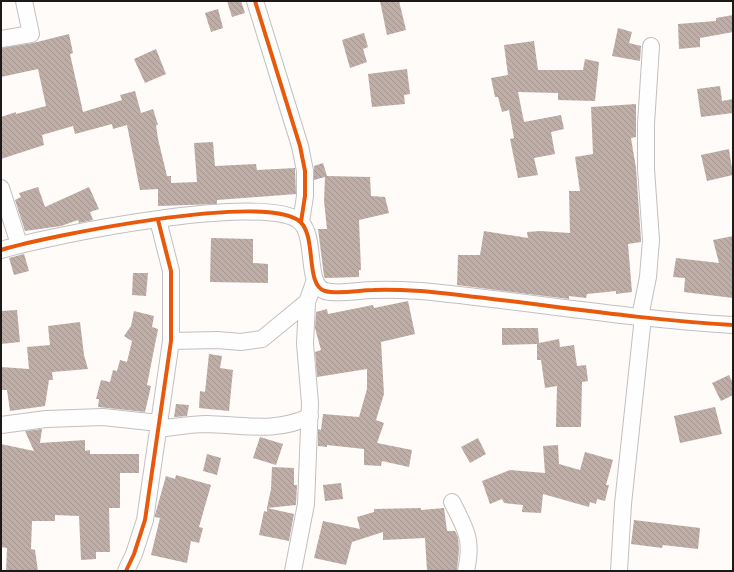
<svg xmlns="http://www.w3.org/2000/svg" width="734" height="572" font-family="'Fira Sans Condensed',sans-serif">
<defs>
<pattern id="building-back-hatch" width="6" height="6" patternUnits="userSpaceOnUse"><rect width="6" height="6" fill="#bfaea7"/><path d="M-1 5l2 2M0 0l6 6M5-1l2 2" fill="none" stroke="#a4958f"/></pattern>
</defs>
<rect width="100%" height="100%" fill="#fefbf9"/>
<!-- building -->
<path fill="url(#building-back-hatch)" d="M227,1H241L245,13L232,17Z
M380,1H399L406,30L387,35Z
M218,9L223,28L211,32L205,13Z
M733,15V32L700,38V47L679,49L678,24L716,21V18Z
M618,28L632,32L629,43L641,46L640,61L612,56Z
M364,33L368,47L363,49L367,62L350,68L342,40Z
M69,34L73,53L70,54L83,112L122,100L120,95L135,91L141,113L153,109L158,125H156L158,139L167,176H171V183L197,182L194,143L213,142L215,166L256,164L257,170L295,168L296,194L217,200V204L158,206V189L140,190L127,125L113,129L112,124L75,134L73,126L42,135L44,145L1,159V117L16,112V114L46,106L38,69L1,77V48L33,43Z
M534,41L538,70H583L585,59L599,62L595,101L558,100V93L518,92L524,122L561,115L564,129L551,132L555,154L534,158L538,175L518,178L510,139L514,138L509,110L502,112L498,97H495L491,78L508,75L504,45Z
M156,49L166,74L145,83L134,59Z
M407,69L410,94L404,95L405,104L372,107L368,74Z
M720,86L722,101L733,99V113L701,117L697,89Z
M636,104V137L631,138L636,168L641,240V242L628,244L632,292L616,294V291L587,294L586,298L569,296V299L457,285L458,255H480L484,231L528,238L527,232L540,231L570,233L569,191H580L575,157L593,154L591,107Z
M729,149L733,175L707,181L701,155Z
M323,163L327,176L370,177L371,196L385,197L389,213L359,220L361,270H359V277L325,278L324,276L318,229H327L324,201L325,177L314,180V166Z
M38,187L45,207L89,187L99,209L90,212L93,220L79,223L78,220L61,226L25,231L15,200L21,197L19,193Z
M733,236V298L684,292L685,278L673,277L676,258L719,263L713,240Z
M211,238L253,239V263L268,264V283L210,282Z
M24,254L29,271L14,275L9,258Z
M133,273H148L146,296L132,295Z
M408,301L415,334L381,342L384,394L376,420L384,423L377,443L412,450L409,467L382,461L381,466L364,465V449L327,445V447L318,446V429L321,430L323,414L359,417L367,389V369L317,377L315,352L321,350L315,328L316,312L327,309L328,314L373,305L374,308Z
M17,310L20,342L1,344V311Z
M134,311L154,316L152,327L158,329L147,385L151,386L145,412L98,407L99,399H96L101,380L110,382L113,370L117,371L120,360L127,362L132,341L124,336L131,326Z
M80,322L84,355L88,369L52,372L53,380H49L45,406L10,411L7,390H1V367L29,369L27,347L50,345L48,326Z
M502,328H538L539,343L559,339L560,347L574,345L577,366L586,365L588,381L582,382L581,427H556L557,386L545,388L541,360H537V344L502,345Z
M209,354L222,356L220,368L233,370L229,411L199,408L200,391L205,392Z
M729,375L733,383V395L721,401L712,383Z
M176,404L189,405L187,416L174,417Z
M715,407L722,434L680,443L674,416Z
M42,429L40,443L85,440V451L90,450V454H139V473H120V508H109L110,552H96V559L81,560L79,516L55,515V521H32L31,549L35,550L38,571H6L7,548L1,547V444L34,451L25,431Z
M260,437L283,444L276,465L253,458Z
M478,438L486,454L470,463L461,447Z
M558,445L559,464L580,470L585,452L613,460L606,485H609L605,501L597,499L596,504L590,502L589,507L543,494L541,513L522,512L523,505L504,503L502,499L490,504L482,481L510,470L545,473L543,446Z
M207,454L221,458L217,475L203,471Z
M272,467L294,468V485H297L296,505L267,508L271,489Z
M176,475L211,485L199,527L203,528L199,543L191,541L187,563L151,555L160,518L155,517V515L166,476L175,479Z
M341,483L343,499L325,501L323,485Z
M267,508L294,514L289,541L259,535L264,511L267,512Z
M421,508V510L444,508L447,531H455L458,537L459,550L457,571H427L425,538L383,540V532L352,542L346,565L314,558L323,521L360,529L357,517L374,512V509Z
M634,520L700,528L698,549L663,545L662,548L631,544Z"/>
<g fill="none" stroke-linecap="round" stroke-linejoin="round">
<!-- minor casing -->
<g stroke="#c2c0bf" stroke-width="18">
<path id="minor" d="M255,1L300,146L305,171V196L301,222
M1,39L31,34L24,1
M1,188L19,244
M1,250C52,235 258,194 298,220C318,233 304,285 325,291C340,295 358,290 373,290C389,289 405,290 421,291C525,301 628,319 733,325
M640,317L648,277L651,240L646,169V124L651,46
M171,341L217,340L241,342L262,339L307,302
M1,425L46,419L103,417L159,423
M158,429C174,427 191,424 207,424C241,425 279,433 310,416
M452,502C466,530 473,539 466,571
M126,571L134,554L145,520L171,341V271L158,220
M293,571L306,504L310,403L305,344L307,302L315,280
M619,571L623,504L643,317"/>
</g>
<!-- minor -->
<use href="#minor" stroke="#fffefe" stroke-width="16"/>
<!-- cycleway casing -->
<g stroke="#fff" stroke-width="6">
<path id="cycleway" d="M255,1L300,146L305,171V196L301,222
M1,250C52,235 258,194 298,220C318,233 304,285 325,291C340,295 358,290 373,290C389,289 405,290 421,291C525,301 628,319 733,325
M126,571L134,554L145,520L171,341V271L158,220"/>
</g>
<!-- cycleway -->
<use href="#cycleway" stroke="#e8590c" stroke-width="4"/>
</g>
<!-- border -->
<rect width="734" height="572" fill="none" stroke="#1c1a19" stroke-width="4"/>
</svg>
